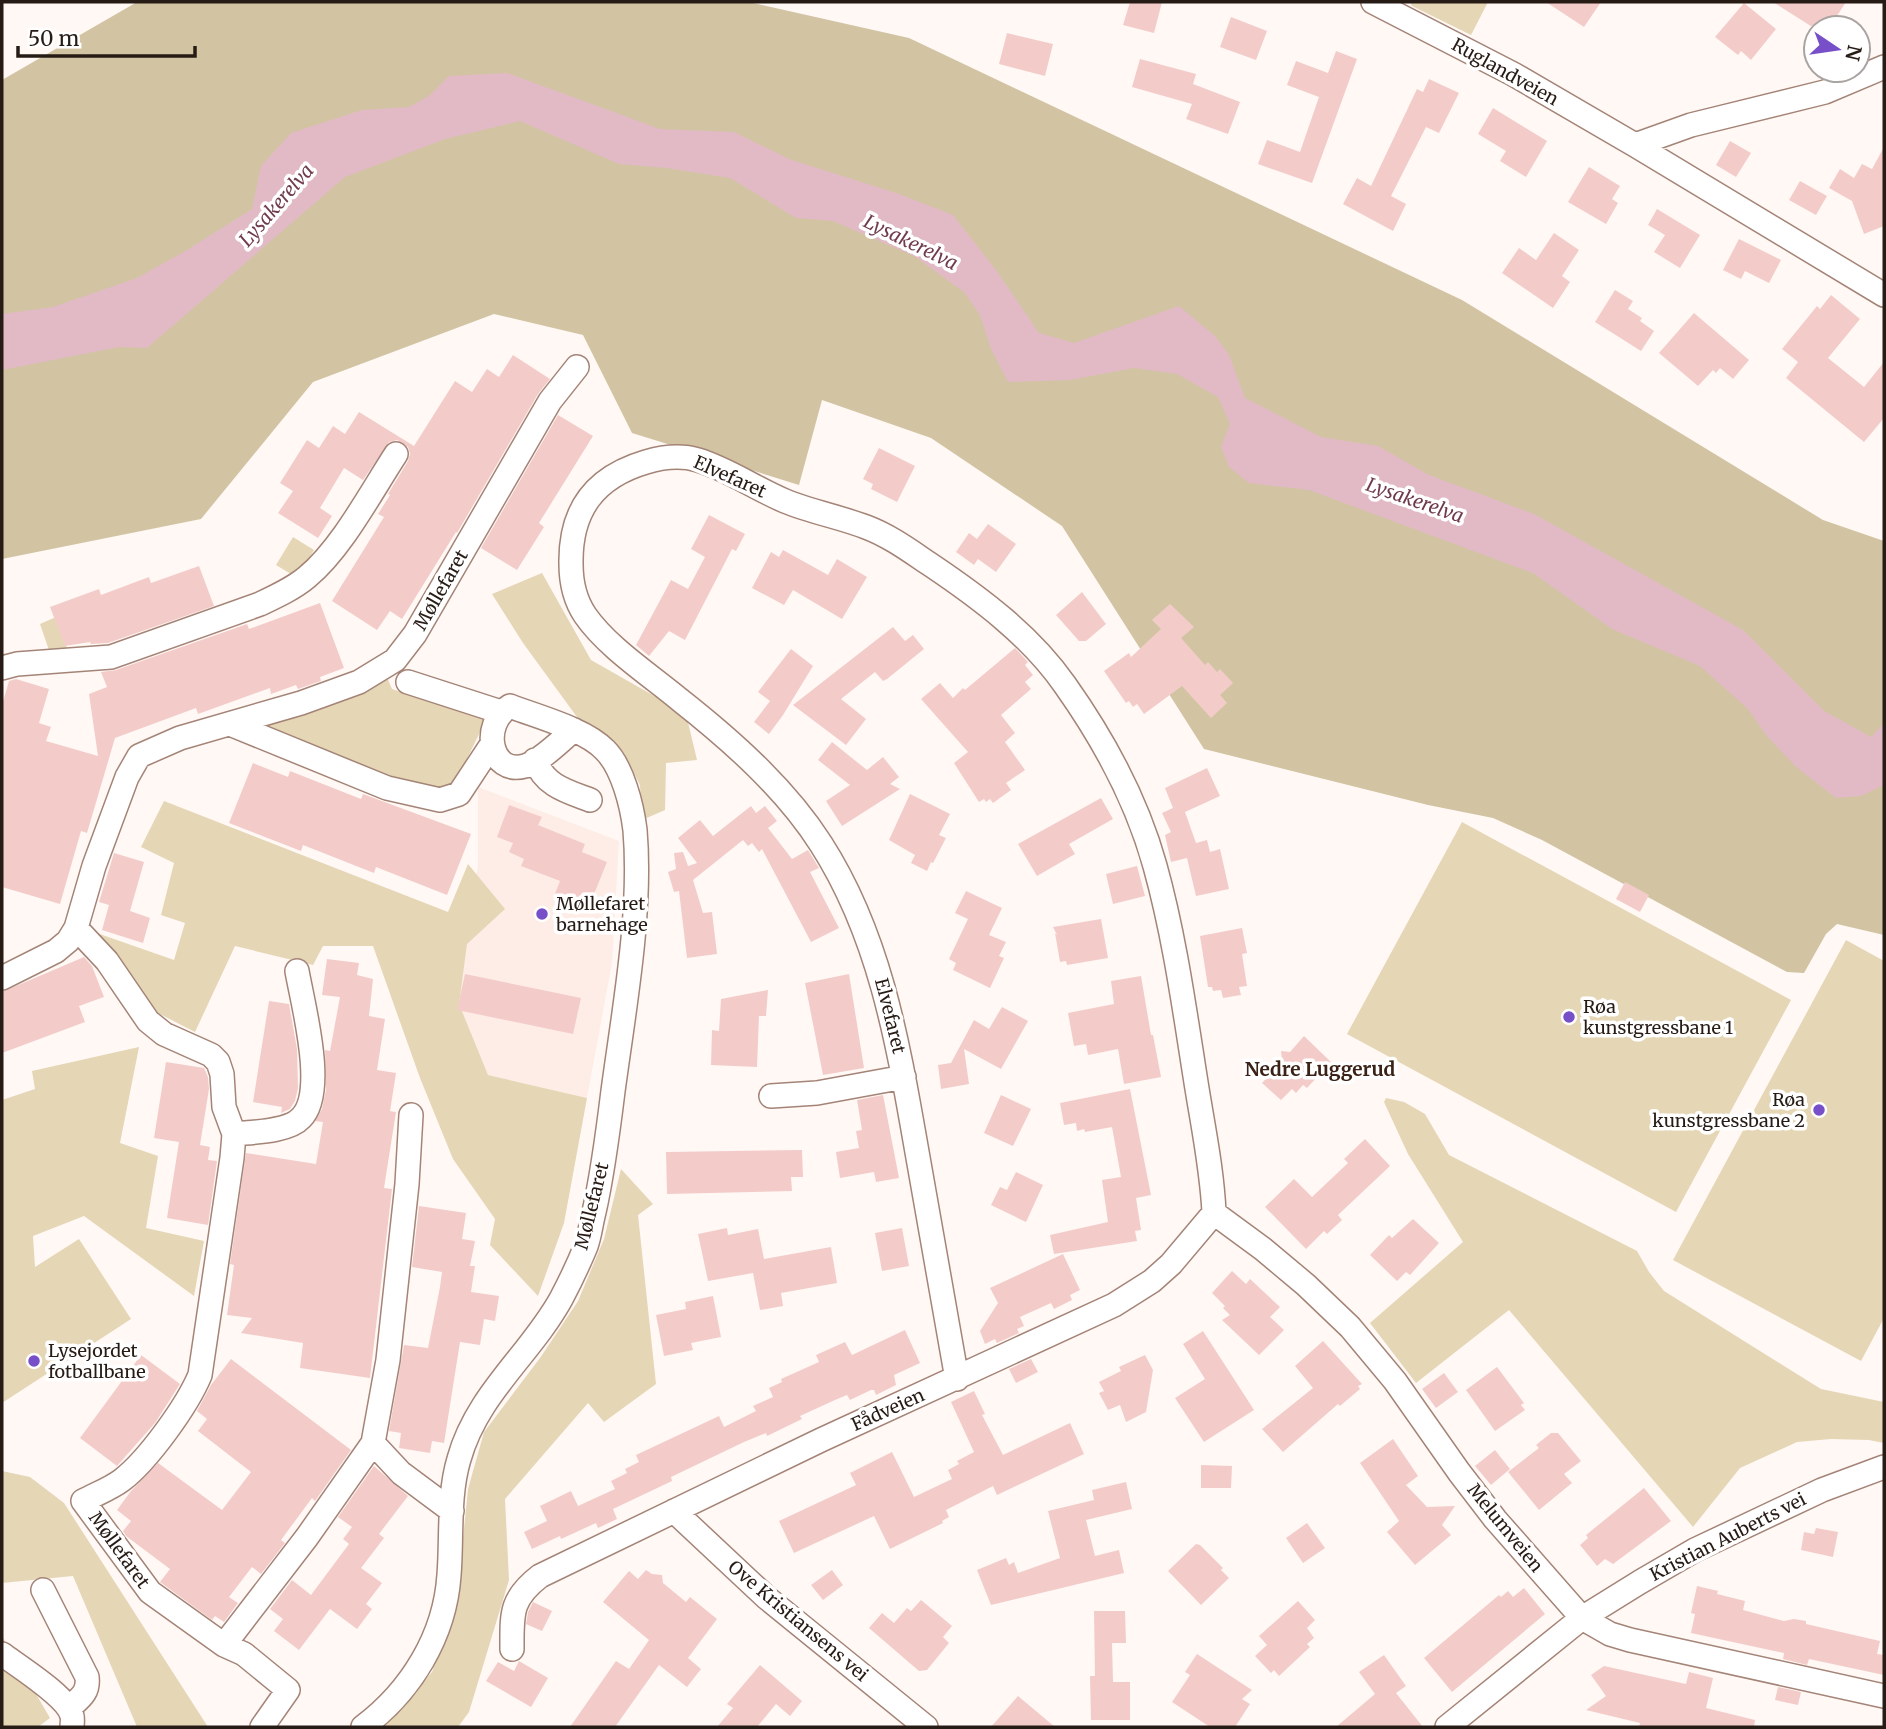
<svg xmlns="http://www.w3.org/2000/svg" width="1886" height="1729" font-family="Merriweather,serif">
<rect width="100%" height="100%" fill="#fff8f5"/>
<!-- built -->
<path fill="#feede6" d="M478,787L619,841L612,963L587,1098L488,1075L452,1009L478,866Z"/>
<!-- green -->
<path fill="#e5d6b5" d="M1410,2H1488L1471,35L1412,6Z
M293,537L314,550L304,566L291,574L276,565Z
M542,573L591,660L686,714L697,760L666,763L665,810L642,820L640,785L623,752L577,717L523,643L492,594Z
M56,617L67,648L50,653L40,624Z
M386,675L392,689L486,720L456,781L439,790L367,771L267,726L343,698Z
M164,801L448,912L468,864L505,909L467,944L459,1004L488,1075L587,1098L564,1223L538,1296L490,1245L495,1219L453,1159L420,1078L373,946H323L313,965L235,946L195,1032L150,1009L91,931L174,960L185,923L161,915L174,863L141,847Z
M1462,822L1791,1000L1676,1212L1347,1034Z
M1846,940L1884,961V1318L1861,1361L1673,1260Z
M139,1047L120,1143L158,1156L146,1228L204,1241L194,1296L84,1216L33,1236L35,1267L79,1239L131,1319L2,1403V1100L35,1089L32,1071Z
M1386,1098L1404,1102L1425,1114L1449,1155L1637,1251L1649,1272L1664,1291L1821,1389L1884,1402V1443L1869,1440L1831,1439L1797,1442L1740,1468L1693,1527L1509,1310L1416,1383L1370,1323L1463,1242L1408,1154L1384,1102Z
M621,1169L653,1204L638,1215L656,1384L604,1422L588,1403L505,1499L509,1580L469,1712L458,1727H381L432,1672L456,1608L468,1489L484,1432L540,1358L578,1301L604,1239Z
M2,1471L30,1477L64,1503L208,1727H137L73,1576L2,1583Z
M2,1636L50,1718L38,1727H2Z"/>
<!-- forest -->
<path fill="#d2c4a3" d="M137,2H749L909,38L1462,300L1823,520L1884,541V935L1837,924L1826,934L1804,973L1787,972L1542,840L1493,818L1428,805L1204,749L1062,526L931,438L822,400L799,485L632,433L583,335L494,314L313,382L201,519L2,559V80Z"/>
<!-- water -->
<path fill="#e1bac5" d="M507,73L660,129L734,132L789,159L899,194L953,215L996,270L1039,333L1074,343L1179,306L1215,336L1229,355L1245,398L1321,437L1378,446L1429,475L1534,514L1743,630L1824,711L1871,737L1884,723V785L1861,796L1836,798L1795,766L1767,736L1748,709L1700,666L1612,629L1533,573L1309,490L1249,483L1229,467L1221,447L1230,424L1218,397L1177,374L1134,368L1070,380L1008,382L991,349L980,315L964,292L914,256L833,221L796,218L730,178L667,168L619,164L520,121L445,139L345,177L147,348L119,347L2,370V314L53,307L137,278L187,250L252,209L261,166L291,133L362,110L409,107L429,96L449,76Z"/>
<!-- building -->
<path fill="#f3ccca" d="M1130,2H1162L1154,33L1123,25Z
M1546,2H1601L1584,27Z
M1773,2H1846L1829,28H1814Z
M1744,3L1776,29L1751,60L1741,51L1738,55L1715,37Z
M1231,17L1267,31L1256,60L1220,47Z
M1007,33L1053,44L1045,76L999,64Z
M1336,51L1357,59L1312,183L1258,164L1267,140L1300,152L1319,97L1287,85L1296,61L1328,73Z
M1140,59L1196,74L1193,84L1240,102L1228,134L1186,119L1192,104L1132,87Z
M1429,79L1459,93L1439,133L1426,127L1391,196L1406,204L1393,231L1343,204L1357,178L1371,186L1417,89L1423,92Z
M1493,108L1547,141L1526,177L1500,161L1506,151L1478,134Z
M1730,141L1751,153L1736,177L1716,165Z
M1884,147V226L1864,234L1852,201L1829,188L1840,169L1854,178L1862,164L1872,169Z
M1589,167L1620,186L1612,199L1618,203L1606,224L1568,202Z
M1800,181L1827,196L1816,215L1789,200Z
M1657,209L1700,235L1680,268L1654,252L1665,235L1648,225Z
M1554,233L1579,250L1562,276L1570,282L1553,308L1502,273L1519,248L1536,260Z
M1739,239L1781,260L1769,283L1745,271L1741,279L1723,270Z
M1615,290L1633,301L1628,309L1642,318L1640,321L1654,331L1641,351L1595,322Z
M1831,295L1860,319L1828,358L1864,387L1884,362V418L1864,442L1786,378L1798,362L1782,349L1817,306L1820,309Z
M1694,313L1749,360L1733,379L1720,368L1716,373L1713,370L1698,386L1659,353Z
M513,355L550,379L538,394L457,533L456,532L402,619L390,611L377,630L332,601L384,517L378,514L390,495L388,494L408,461L410,454L408,447L397,440L389,442L363,480L344,468L320,508L332,516L318,538L278,513L293,491L280,483L307,440L319,448L333,426L345,434L359,412L414,446L455,381L472,392L487,369L499,377Z
M558,415L593,436L539,523L544,527L517,570L481,548Z
M879,448L915,466L897,502L871,489L873,484L863,479Z
M709,515L745,534L736,551L732,549L685,640L669,631L649,656L636,645L671,580L688,589L705,557L691,549Z
M988,524L1016,544L996,572L978,559L974,565L956,552L969,533L977,539Z
M783,550L828,575L837,559L867,577L842,619L793,590L784,605L752,588L771,552L779,557Z
M199,566L214,606L108,643L91,644L90,642L65,646L50,607L99,589L101,595L149,577L151,583Z
M1082,592L1106,624L1086,641H1079L1056,615Z
M320,603L344,668L320,677L321,681L298,689L296,685L271,694L270,688L198,714L196,708L115,738L87,833L81,831L60,904L2,887V705L9,681L16,679L49,689L39,723L51,727L46,741L98,756L89,694L107,687L101,672L116,670L247,624L249,629Z
M1170,604L1194,627L1181,638L1205,665L1208,662L1217,672L1220,669L1233,683L1220,695L1227,703L1211,718L1182,686L1144,714L1137,704L1133,707L1129,701L1126,703L1104,671L1129,653L1131,657L1161,629L1152,620Z
M893,627L905,641L913,635L924,649L887,679L883,681L875,672L841,699L866,719L846,745L793,705Z
M1015,648L1028,662L1025,665L1033,675L1025,682L1031,689L1001,715L1015,733L1005,742L1025,770L1006,783L1011,790L993,803L990,799L986,802L984,799L979,802L954,763L968,752L921,699L940,683L953,698L963,688L965,690Z
M791,649L813,666L783,715L769,734L754,722L770,701L758,692Z
M832,742L867,770L883,757L899,777L890,784L900,789L842,826L826,801L850,785L818,760Z
M253,763L288,777L290,771L361,799L363,794L471,834L447,895L376,867L374,873L303,845L301,851L229,823Z
M1207,768L1220,796L1185,812L1196,843L1207,840L1210,852L1220,849L1229,889L1196,896L1187,858L1171,862L1165,835L1171,832L1162,813L1173,808L1165,788Z
M910,794L950,814L939,835L946,838L933,863L931,862L927,871L911,863L915,855L889,840Z
M1101,798L1113,819L1069,844L1075,854L1037,876L1018,844Z
M509,805L542,817L538,825L585,844L582,852L607,862L588,909L554,896L560,881L521,866L524,859L509,852L513,843L497,837Z
M751,806L756,813L765,806L777,821L768,828L792,859L808,850L819,868L810,872L839,928L811,942L762,849L759,852L752,843L748,846L743,840L693,880L703,913L712,912L717,954L687,958L679,891L674,892L668,872L676,869L674,853L683,852L688,866L697,863L678,838L700,820L713,836Z
M114,853L144,862L130,911L150,918L143,943L102,930L109,905L99,902Z
M1137,866L1145,896L1113,904L1106,874Z
M1625,882L1649,895L1640,912L1616,899Z
M966,891L1002,908L989,935L1006,942L999,956L1004,958L990,988L953,970L956,963L949,959L968,919L955,913Z
M1101,919L1108,958L1067,965L1066,961L1060,962L1055,933L1057,935L1053,927Z
M1242,928L1247,953L1242,954L1247,986L1239,987L1241,995L1223,998L1221,990L1213,991L1212,987H1208L1200,936Z
M84,957L92,966L104,997L79,1006L85,1022L2,1053V992Z
M327,959L359,963L357,975L373,979L369,1016L385,1019L377,1070L396,1073L390,1111L396,1112L384,1188L392,1189L370,1378L300,1368L303,1343L241,1333L252,1318L227,1315L234,1265L230,1264L246,1153L316,1164L323,1122L315,1121L322,1109L326,1090L325,1050L330,1051L340,997L322,995Z
M465,974L581,998L573,1034L457,1010Z
M849,974L864,1068L823,1075L805,983Z
M1141,976L1151,1035H1153L1161,1077L1124,1084L1118,1049L1088,1055L1086,1044L1074,1046L1068,1013L1114,1004L1111,981Z
M768,990L766,1016H759L757,1067L711,1065L712,1030L719,1031L721,999Z
M269,1001L289,1004L297,1049L298,1088L295,1101L290,1109L281,1113L282,1107L253,1102Z
M1002,1007L1028,1021L1001,1069L964,1049L969,1084L941,1089L938,1065L951,1063L974,1020L989,1029Z
M1304,1036L1331,1062L1307,1088L1303,1085L1296,1093L1292,1089L1281,1100L1262,1083L1282,1061L1281,1051L1290,1052Z
M166,1062L204,1068L208,1077L209,1089L200,1145L210,1147L208,1160L217,1161L208,1225L167,1218L179,1142L154,1138Z
M1130,1089L1151,1195L1136,1198L1141,1230L1135,1231L1137,1241L1054,1254L1050,1235L1108,1222L1102,1180L1121,1177L1112,1127L1085,1132L1084,1129L1077,1131L1076,1123L1064,1125L1060,1103Z
M883,1095L899,1178L876,1182L874,1172L840,1178L836,1152L859,1148L856,1131L862,1130L857,1100Z
M1001,1095L1031,1109L1013,1146L984,1133Z
M1365,1139L1390,1166L1338,1215L1342,1220L1327,1234L1324,1231L1306,1249L1265,1207L1294,1179L1312,1197L1348,1163L1344,1159Z
M802,1150L803,1177H791L792,1191L667,1194L666,1152Z
M1016,1172L1043,1185L1026,1222L991,1205L1000,1187L1007,1190Z
M419,1206L466,1213L462,1239L475,1241L470,1266H475L471,1292L499,1296L495,1321L484,1319L480,1345L460,1342L444,1443L432,1441L430,1453L399,1448L401,1433L389,1431L404,1345L428,1348L440,1287L442,1272L412,1267Z
M1413,1219L1439,1243L1410,1275L1406,1272L1397,1281L1370,1255L1389,1235L1392,1238Z
M727,1228L728,1235L758,1229L764,1259L831,1247L837,1283L781,1293L783,1306L760,1310L753,1273L708,1281L698,1234Z
M902,1228L909,1266L882,1271L875,1233Z
M1063,1254L1080,1290L1070,1295L1072,1300L1054,1309L1051,1303L1020,1317L1024,1326L1017,1329L1019,1333L997,1343L995,1339L985,1344L980,1331L998,1303L990,1288Z
M1232,1271L1246,1284L1250,1279L1280,1307L1270,1317L1284,1330L1259,1355L1222,1320L1230,1315L1223,1308L1225,1306L1212,1293Z
M713,1296L721,1337L691,1343L693,1350L664,1356L656,1315L686,1309L685,1302Z
M905,1330L920,1363L894,1375L896,1385L876,1395L874,1390H871L850,1400L847,1395L835,1400L800,1416L802,1419L767,1436L766,1433L744,1442L671,1477L672,1481L613,1509L617,1519L598,1528L596,1523L561,1539L560,1536L532,1549L524,1532L547,1521L540,1506L571,1491L578,1506L615,1489L611,1481L627,1473L625,1469L639,1462L636,1455L719,1416L724,1427L756,1411L753,1406L773,1397L769,1388L782,1382L781,1379L819,1362L816,1355L845,1342L852,1355Z
M1203,1331L1254,1410L1204,1442L1175,1398L1205,1379L1183,1344Z
M1323,1341L1362,1384L1358,1386L1360,1389L1340,1406L1338,1404L1283,1452L1262,1429L1313,1388L1295,1366Z
M141,1355L180,1384L155,1423L117,1466L80,1438Z
M1145,1355L1153,1370L1146,1412L1126,1422L1120,1405L1108,1410L1099,1393L1104,1391L1099,1382L1121,1371L1119,1367Z
M231,1359L351,1450L315,1501L312,1498L281,1540L285,1543L261,1574L252,1567L229,1597L238,1603L224,1622L215,1616L212,1620L160,1582L170,1569L126,1536L123,1531L131,1521L117,1510L131,1491L158,1463L222,1510L251,1472L198,1431L207,1419L197,1411L211,1385Z
M1031,1359L1038,1372L1016,1383L1009,1369Z
M1497,1367L1524,1403L1521,1405L1525,1410L1495,1431L1466,1390Z
M1444,1373L1458,1392L1436,1408L1422,1389Z
M974,1391L985,1414L982,1415L1003,1455L1070,1423L1084,1454L997,1495L993,1486L946,1510L949,1517L942,1521L943,1523L890,1549L874,1516L794,1553L779,1521L856,1485L850,1473L892,1452L914,1497L952,1479L948,1470L959,1464L957,1461L974,1452L951,1402Z
M1551,1433H1558L1581,1461L1564,1474L1572,1483L1539,1510L1508,1472L1539,1448L1536,1445Z
M1393,1439L1418,1476L1406,1485L1427,1507L1455,1506L1442,1525L1451,1535L1415,1565L1387,1532L1399,1521L1360,1463Z
M1495,1450L1510,1469L1491,1485L1475,1466Z
M1201,1465L1232,1466L1231,1488H1201Z
M374,1466L408,1496L379,1534L384,1538L361,1568L382,1583L366,1604L372,1609L357,1629L330,1609L299,1650L274,1631L283,1619L270,1609L292,1580L311,1595L349,1544L343,1539L352,1527L338,1517Z
M1126,1482L1132,1509L1086,1520L1095,1556L1119,1550L1124,1573L991,1605L977,1570L1006,1558L1009,1565L1014,1562L1018,1573L1060,1558L1048,1511L1094,1500L1092,1490Z
M1644,1488L1671,1521L1613,1564L1605,1559L1597,1566L1580,1545L1588,1538L1586,1535Z
M1307,1523L1325,1548L1303,1563L1286,1538Z
M1816,1528L1838,1532L1833,1557L1801,1550L1804,1532L1814,1534Z
M1196,1544L1200,1545L1223,1568L1221,1570L1229,1578L1201,1605L1168,1571Z
M646,1570L652,1574L662,1575L663,1583L686,1602L690,1597L717,1619L688,1658L701,1669L687,1687L659,1665L615,1727H570L616,1661L629,1669L649,1640L603,1602L629,1571L638,1579Z
M832,1570L843,1585L823,1600L811,1585Z
M1697,1586L1718,1591L1717,1594L1745,1601L1743,1610L1784,1621L1794,1619L1806,1621V1624L1880,1641L1877,1654L1884,1655V1675L1809,1659L1807,1665L1783,1659L1784,1653L1691,1633L1695,1614L1691,1613Z
M1524,1588L1545,1614L1452,1692L1424,1658L1499,1595L1501,1597L1508,1591L1513,1597Z
M921,1600L952,1626L943,1637L949,1643L927,1670L919,1671L869,1628L882,1613L894,1623L907,1608L911,1611Z
M1298,1601L1315,1620L1307,1628L1314,1638L1307,1644L1310,1647L1279,1676L1274,1670L1271,1673L1255,1656L1267,1645L1259,1636Z
M533,1602L552,1611L542,1631L526,1624L528,1612Z
M1094,1611H1125L1126,1643H1112L1113,1682H1130V1720H1091L1090,1676H1095Z
M1197,1654L1252,1690L1242,1699L1250,1704L1235,1727H1210L1172,1702L1190,1675L1185,1672Z
M1384,1655L1406,1686L1396,1693L1423,1727H1336L1375,1694L1359,1672Z
M519,1661L548,1678L531,1707L486,1681L498,1662L514,1671Z
M760,1665L802,1701L790,1716L776,1704L757,1727H717L733,1708L727,1704Z
M1604,1666L1686,1684L1689,1672L1713,1678L1706,1708L1755,1720L1754,1727H1639L1640,1723L1586,1710L1606,1696L1591,1675Z
M1778,1687L1801,1692L1798,1705L1775,1700Z
M1018,1696L1055,1727H991Z"/>
<g fill="none" stroke-linecap="round" stroke-linejoin="round">
<!-- minor casing -->
<g stroke="#a48477" stroke-width="26">
<path id="minor" d="M1373,2L1513,74L1635,145L1884,295
M1635,145L1691,125L1825,92L1884,67
M2,668L17,664L111,657L260,604C277,596 294,588 307,577C342,548 371,492 396,454
M408,682L501,712
M230,724L387,788L440,800L459,794L492,744
M535,760C545,786 566,791 590,800
M76,928L107,961L148,1021L164,1034L211,1055L218,1062L222,1074L224,1107L234,1134L232,1158L200,1375C187,1406 148,1460 122,1480C110,1489 96,1494 83,1501L150,1592L224,1645L244,1654L288,1690L262,1727
M2,978L56,951L68,941L76,928L94,866L127,777L139,756L180,738L301,703L359,682L395,660L415,634L550,401L577,367
M771,1096L817,1093L904,1077
M234,1134C252,1132 288,1132 301,1118C327,1093 303,1005 297,971
M1214,1213L1263,1249L1306,1285L1350,1327L1395,1381L1459,1472L1495,1519L1582,1618L1610,1634L1630,1640L1884,1696
M957,1379C945,1309 933,1239 920,1169C900,1057 884,942 821,844C786,789 732,741 680,700C650,675 607,647 585,615C575,600 571,582 571,564C570,510 595,477 646,462C663,457 681,455 698,460C728,469 756,489 785,501C812,512 840,517 866,527C890,536 910,551 931,565C980,598 1031,636 1065,685C1104,740 1137,801 1155,866C1174,934 1184,1006 1195,1076C1202,1122 1212,1167 1214,1213
M373,1443L401,1473L452,1511
M674,1511L767,1598L926,1727
M43,1590L87,1677C89,1693 80,1698 69,1708
M224,1645L307,1537L373,1443L388,1360L407,1184L411,1115
M512,1649C512,1614 510,1599 540,1576L821,1440L1114,1305L1152,1281L1171,1264L1214,1213
M2,1654C18,1666 68,1697 72,1716C73,1718 72,1725 72,1727
M363,1727C411,1691 445,1636 449,1575C452,1539 448,1495 459,1459C477,1394 530,1355 561,1299C570,1282 579,1263 586,1246C590,1235 591,1223 594,1212C603,1172 608,1132 613,1091C624,1009 642,913 635,830C632,806 623,768 605,750C585,729 538,717 510,706C480,724 490,776 525,766C540,762 561,740 574,730
M1447,1727L1582,1618L1640,1582L1695,1550L1822,1490L1884,1467"/>
</g>
<!-- minor -->
<use href="#minor" stroke="#fff" stroke-width="23"/>
</g>
<!-- markers -->
<g fill="#774fc8" stroke="#fff" stroke-width="2.5">
<circle cx="542" cy="914" r="7"/>
<circle cx="1569" cy="1017" r="7"/>
<circle cx="1819" cy="1110" r="7"/>
<circle cx="34" cy="1361" r="7"/>
</g>
<g text-anchor="middle" stroke-width="7" stroke-linejoin="round" paint-order="stroke">
<!-- street labels -->
<g font-size="18" fill="#271b16" stroke="#fff">
<text transform="translate(1505 72) rotate(29)" y="6">Ruglandveien</text>
<text transform="translate(730 477) rotate(24)" y="6">Elvefaret</text>
<text transform="translate(441 590) rotate(-60)" y="6">Møllefaret</text>
<text transform="translate(890 1016) rotate(76)" y="6">Elvefaret</text>
<text transform="translate(592 1206) rotate(-76)" y="6">Møllefaret</text>
<text transform="translate(888 1410) rotate(-24)" y="6">Fådveien</text>
<text transform="translate(1505 1528) rotate(51)" y="6">Melumveien</text>
<text transform="translate(1728 1537) rotate(-27)" y="6">Kristian Auberts vei</text>
<text transform="translate(119 1550) rotate(54)" y="6">Møllefaret</text>
<text transform="translate(798 1621) rotate(40)" y="6">Ove Kristiansens vei</text>
</g>
<!-- poi labels -->
<g font-size="18" fill="#271b16" stroke="#fff" text-anchor="start">
<text x="556" y="910">Møllefaret<tspan x="556" dy="21">barnehage</tspan></text>
<text x="1583" y="1013">Røa<tspan x="1583" dy="21">kunstgressbane 1</tspan></text>
<text x="1805" y="1106" text-anchor="end">Røa<tspan x="1805" dy="21">kunstgressbane 2</tspan></text>
<text x="48" y="1357">Lysejordet<tspan x="48" dy="21">fotballbane</tspan></text>
</g>
<!-- water labels -->
<g font-size="19" font-style="italic" fill="#703c4d" stroke="#fff">
<text transform="translate(276 205) rotate(-49)" y="7">Lysakerelva</text>
<text transform="translate(911 242) rotate(26)" y="7">Lysakerelva</text>
<text transform="translate(1415 500) rotate(19)" y="7">Lysakerelva</text>
</g>
<!-- neighbourhood labels -->
<g font-size="19" font-weight="bold" fill="#3b2217" stroke="#fff">
<text x="1320" y="1076">Nedre Luggerud</text>
</g>
</g>
<!-- border -->
<rect width="1886" height="1729" fill="none" stroke="#271b16" stroke-width="7"/>
<!-- north arrow -->
<g transform="translate(1837 49) rotate(103)"><circle r="33" fill="#ffffff" stroke="#a9a4a2" stroke-width="2"/>
<path d="M0-5L12 26L0 18L-12 26Z" fill="#774fc8"/>
<text y="-10" font-size="19" font-weight="bold" text-anchor="middle" fill="#271b16">N</text>
</g>
<!-- scale -->
<path d="M18 46v10h177v-10" fill="none" stroke="#271b16" stroke-width="3.5"/>
<text x="28" y="46" font-size="21" fill="#271b16" stroke="#ffffff" stroke-width="5" paint-order="stroke">50 m</text>
</svg>
